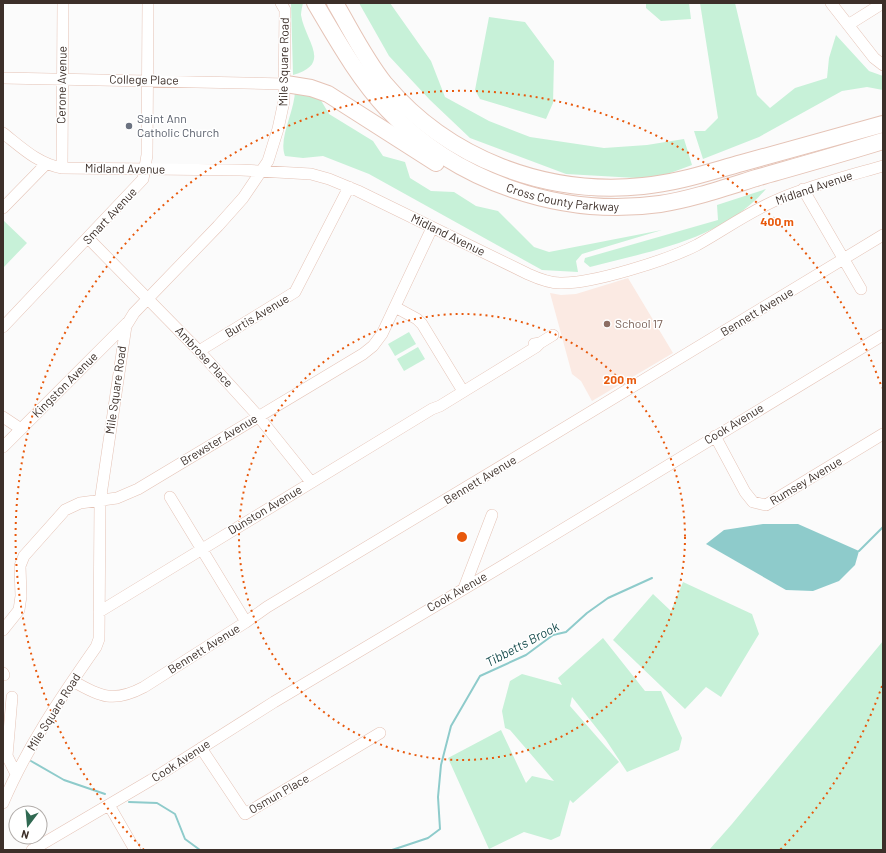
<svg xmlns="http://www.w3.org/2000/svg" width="886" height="853" font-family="Barlow,sans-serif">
<rect width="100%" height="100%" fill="#fbfbfb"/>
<!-- built -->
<path fill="#fbeae3" d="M628,278L673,353L592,401L581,381L572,374L550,293L561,295L576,294Z"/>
<!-- green -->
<path fill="#c7f1d8" d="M291,3H303C302,7 301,12 301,15C305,41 333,64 293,75Z
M359,3H390L431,61L445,97L489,121L530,137L604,148L647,145L684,139L692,165L654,179L566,174L470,138L430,100L389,56Z
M646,3H689L691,19L661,21L646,8Z
M700,3H735L757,95L770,108L795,88L827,78L829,58L836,35L869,71L883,76V90L867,87L842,91L759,137L703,159L694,131H705L718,118Z
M489,17L525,22L554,61L553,103L546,119L480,99L475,90Z
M295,90L319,97L329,114L373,141L383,156L405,162L410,178L431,191L454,192L476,206L498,211L534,247L549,252L662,230L582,254L576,261L578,272L542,270L369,174L323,156L303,158L285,156C278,138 295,111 295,90Z
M766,189C723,239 652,251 590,267L584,262L585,258L718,220L717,205Z
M3,220L27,243L3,268Z
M409,332L416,344L395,356L388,344Z
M418,347L425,359L404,371L397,359Z
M683,582L752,614L759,634L721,697L706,687L685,709L613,640L653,594L671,611Z
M603,638L645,691H661L682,738L679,750L627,772L606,740L572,697L570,706L619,762L573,803L570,800L560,836L551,840L524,832L489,849L448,758L501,730L526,783L532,776L554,781L510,730L505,728L502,711L510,681L522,674L562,685L558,678Z
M883,641V850H709L732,824Z"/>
<!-- water -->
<path fill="#8ecbcb" d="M763,524H798L859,551L855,565L839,581L813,591L786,590L706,544L724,530Z"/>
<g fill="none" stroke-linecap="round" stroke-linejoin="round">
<!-- stream -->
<path stroke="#8ecbcb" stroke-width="2" d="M859,551L883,527
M31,761L64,780L105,794
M129,802L157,803L175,814L185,839L200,850
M392,850L428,838L440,829L438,797L441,765L451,726L480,676L526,655L553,635L566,632L587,613L608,598L652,578"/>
<!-- minor casing -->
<g stroke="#e5c3b6" stroke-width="12">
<path id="minor" d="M831,3L874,58L883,65
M848,25L883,3
M3,78L286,84
M3,133C21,147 38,164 62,168L241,170L311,174L329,179L358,191L528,274C539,279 549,283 560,283C592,284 668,260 697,245C724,230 750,211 779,199C812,185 848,176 883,166
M62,168L63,3
M803,189L861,289
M3,208L46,164
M89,239L199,351L258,416L311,482
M395,307L417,319L422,324L461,388
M3,327L143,179L147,155L148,3
M534,344L540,343L553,335
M199,351L295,292L349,187
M3,417L21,429
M715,436L745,492L753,502L766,505L883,434
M3,447L127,323
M170,497L246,622
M464,588L492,515
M99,612L432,409L440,406L536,347L540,343
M3,630L19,610L21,596L20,566L24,556L65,510L80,503L117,498L138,489L363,354L373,346L382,334L432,228
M3,673L4,675
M73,681C100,697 114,703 144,687L246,622L267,607L518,456L883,235
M12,697L7,756L16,774
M201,748L245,814L380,733
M3,803C27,747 61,697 96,647L99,639L100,502L126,326L134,313L218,226L243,198L268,161L278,129L284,101L285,10L281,3
M109,805L135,850
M32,850L151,780L274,702L499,568L883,335"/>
</g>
<!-- highway casing -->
<g stroke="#e5c3b6" stroke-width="18">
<g id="highway">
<path id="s1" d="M315,3C337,40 358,78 388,110C456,182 561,218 660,204C692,199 724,188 756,178C798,166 841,154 883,141"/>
<path d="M335,3C351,30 365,59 385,84C448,159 546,196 643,186C677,183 709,172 742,163C789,150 836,137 883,124"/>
<path d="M286,84L311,88L328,94L436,163"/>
</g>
</g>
<!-- minor -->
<use href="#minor" stroke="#fff" stroke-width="11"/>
<!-- highway -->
<use href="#highway" stroke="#fff" stroke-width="16"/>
</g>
<!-- distance rings -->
<g fill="none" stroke="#e8590c" stroke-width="2" stroke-dasharray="2 4">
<circle cx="462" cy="537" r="223"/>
<path d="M882 686A446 446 0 0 1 780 850M144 850A446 446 0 1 1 882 388"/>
</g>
<!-- markers -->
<circle fill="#6b7280" stroke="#fff" stroke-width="1.5" cx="129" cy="126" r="4"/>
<circle fill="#8d6e63" stroke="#fff" stroke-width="1.5" cx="607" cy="324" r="4"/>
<g text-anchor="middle" stroke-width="3" stroke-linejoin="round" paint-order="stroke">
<!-- street labels -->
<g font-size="12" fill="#3c2f29" stroke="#fff">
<text transform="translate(284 62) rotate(-89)" y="4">Mile Square Road</text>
<text transform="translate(144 80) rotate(1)" y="4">College Place</text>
<text transform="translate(62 85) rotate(-89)" y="4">Cerone Avenue</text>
<text transform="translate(125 169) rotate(1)" y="4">Midland Avenue</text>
<text transform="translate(814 188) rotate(-19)" y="4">Midland Avenue</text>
<text dy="4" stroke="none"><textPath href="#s1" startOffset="330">Cross County Parkway</textPath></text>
<text transform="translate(110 216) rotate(-47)" y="4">Smart Avenue</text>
<text transform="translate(448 235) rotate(26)" y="4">Midland Avenue</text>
<text transform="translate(757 312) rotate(-31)" y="4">Bennett Avenue</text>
<text transform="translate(257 316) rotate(-31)" y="4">Burtis Avenue</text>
<text transform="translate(204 357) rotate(47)" y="4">Ambrose Place</text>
<text transform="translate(65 385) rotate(-45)" y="4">Kingston Avenue</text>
<text transform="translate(116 390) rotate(-82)" y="4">Mile Square Road</text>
<text transform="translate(734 424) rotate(-31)" y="4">Cook Avenue</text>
<text transform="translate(219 440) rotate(-31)" y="4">Brewster Avenue</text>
<text transform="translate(480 480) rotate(-31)" y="4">Bennett Avenue</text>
<text transform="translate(806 481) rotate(-31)" y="4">Rumsey Avenue</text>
<text transform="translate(265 510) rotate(-31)" y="4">Dunston Avenue</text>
<text transform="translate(457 592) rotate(-30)" y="4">Cook Avenue</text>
<text transform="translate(204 649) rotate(-32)" y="4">Bennett Avenue</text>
<text transform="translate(54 712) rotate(-58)" y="4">Mile Square Road</text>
<text transform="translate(181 761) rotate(-33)" y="4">Cook Avenue</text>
<text transform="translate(279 794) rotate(-30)" y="4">Osmun Place</text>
</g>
<!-- worship labels -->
<g font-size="12" fill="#5b616d" stroke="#fff" text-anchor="start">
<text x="137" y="123">Saint Ann<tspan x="137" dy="14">Catholic Church</tspan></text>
</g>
<!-- education labels -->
<g font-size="12" fill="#785e54" stroke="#fff" text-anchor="start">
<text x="615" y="328">School 17</text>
</g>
<!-- water labels -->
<g font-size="13" font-style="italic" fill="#164c4d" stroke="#fff">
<text transform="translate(522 644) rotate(-28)" y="5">Tibbetts Brook</text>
</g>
</g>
<circle cx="462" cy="537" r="6" fill="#e8590c" stroke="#fff" stroke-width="2"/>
<g font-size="12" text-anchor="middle" font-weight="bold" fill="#e8590c" stroke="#fff" stroke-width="3" stroke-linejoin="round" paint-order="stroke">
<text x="777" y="226">400 m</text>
<text x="620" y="384">200 m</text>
</g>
<!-- border -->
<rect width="886" height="853" fill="none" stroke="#3c2f29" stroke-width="8"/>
<!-- north arrow -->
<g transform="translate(28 825) rotate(196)"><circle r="19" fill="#ffffff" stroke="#b1aca9"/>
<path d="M0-3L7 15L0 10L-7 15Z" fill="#306952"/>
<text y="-6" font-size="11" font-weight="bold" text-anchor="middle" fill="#3c2f29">N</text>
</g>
</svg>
